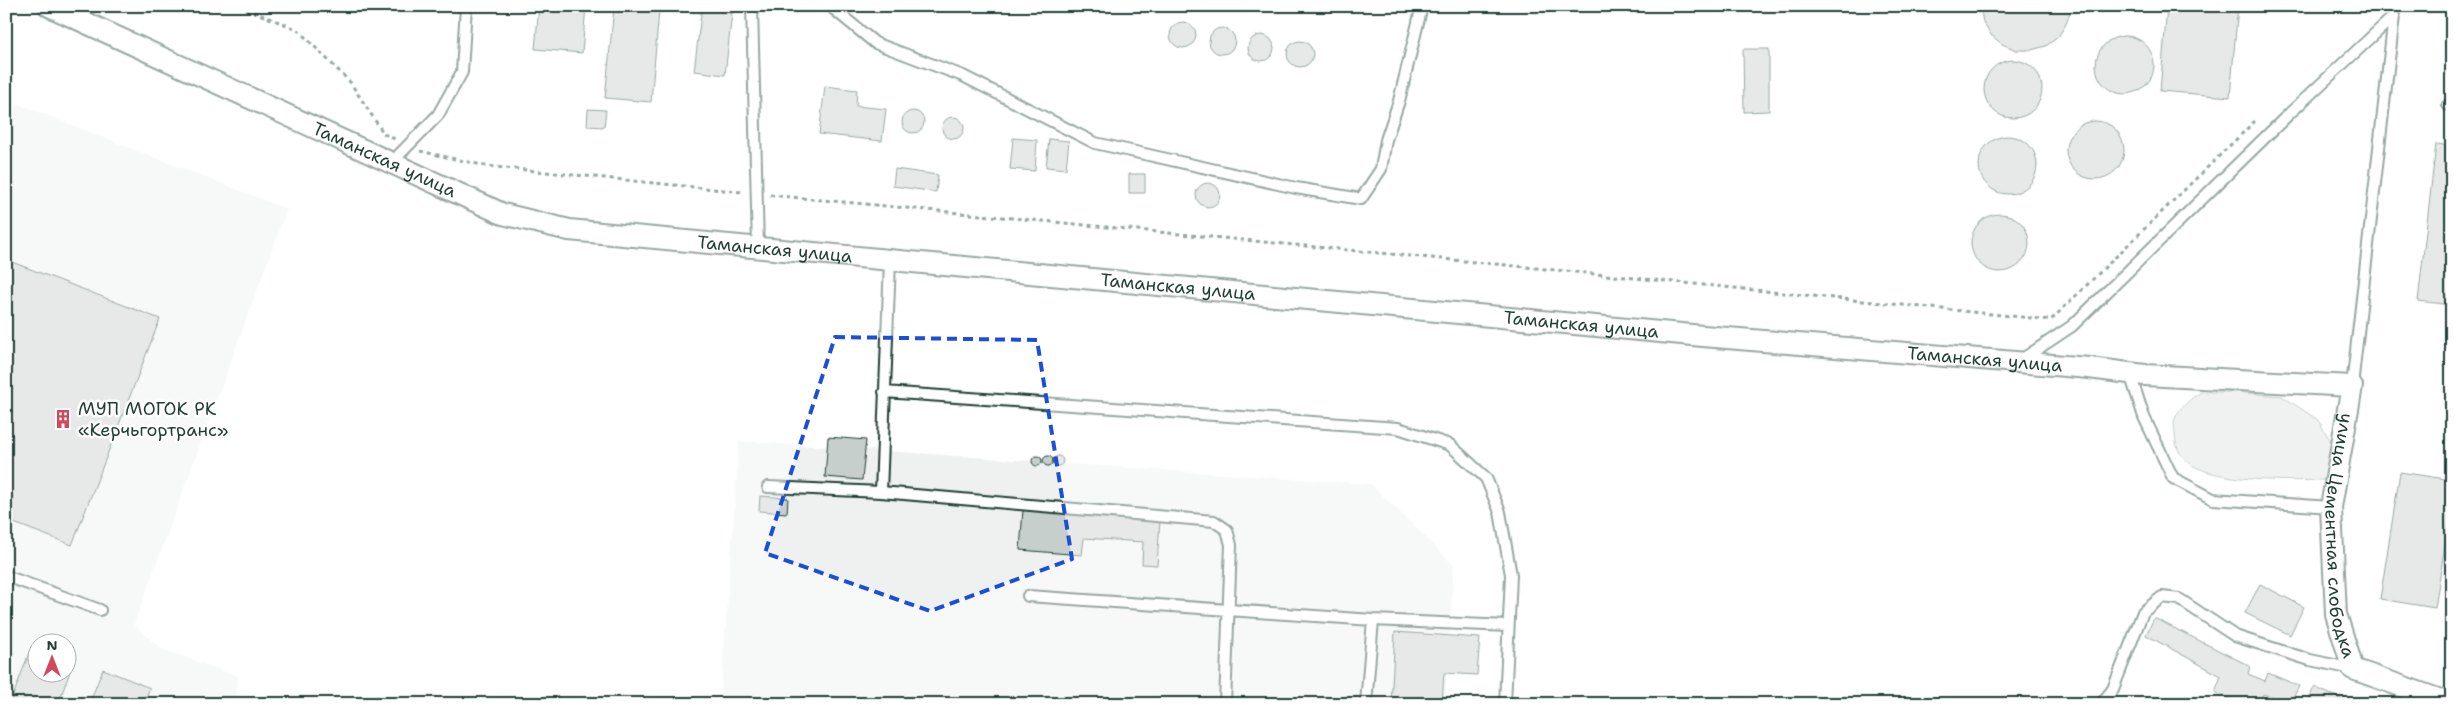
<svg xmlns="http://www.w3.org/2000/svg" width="2458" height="710" font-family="'Shantell Sans',sans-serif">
<rect width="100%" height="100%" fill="#fff"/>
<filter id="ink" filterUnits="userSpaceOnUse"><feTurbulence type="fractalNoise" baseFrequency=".02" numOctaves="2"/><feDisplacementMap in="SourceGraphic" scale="10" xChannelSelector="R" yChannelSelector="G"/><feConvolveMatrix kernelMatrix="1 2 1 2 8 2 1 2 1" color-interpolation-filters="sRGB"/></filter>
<g filter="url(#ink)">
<!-- built -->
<path fill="#eef1f0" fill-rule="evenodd" d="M6,99L287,209L134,625L162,649L238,676L236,704H6ZM38,642H68V672H38Z
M739,441L1371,484L1454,565L1445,704H720Z"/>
<!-- green -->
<path fill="#dee3e2" stroke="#7e908b" d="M2201,392H2234L2282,396L2318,420L2336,450L2326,480C2295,481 2209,483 2187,461C2178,453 2176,446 2175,434C2175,430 2173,423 2175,419C2178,408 2192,398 2201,392Z"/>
<!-- building -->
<path fill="#c7cfcc" stroke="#1f3d34" d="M539,6H586L582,53L535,49Z
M702,6H721V12L732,13L725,75L694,71Z
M1980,6H2070L2071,10L2066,24L2058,37L2046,46L2031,50H2016L2002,44L1991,35L1983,22Z
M2121,6H2150L2136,10Z
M2167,6H2238L2230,97L2160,91Z
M614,7L659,11L651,102L605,98Z
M1170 35a13 13 0 1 1 26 0a13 13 0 1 1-26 0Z
M1209 41a13 13 0 1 1 26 0a13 13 0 1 1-26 0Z
M1248 48a13 13 0 1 1 26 0a13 13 0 1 1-26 0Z
M2096 65a29 29 0 1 1 58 0a29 29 0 1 1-58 0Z
M1287 54a13 13 0 1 1 26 0a13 13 0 1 1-26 0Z
M1743,49H1769V111L1744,112Z
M1984 89a29 29 0 1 1 58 0a29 29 0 1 1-58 0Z
M825,86L857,90L856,106L886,109L882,141L819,134Z
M588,109L606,110L604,127L587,126Z
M902 122a11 11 0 1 1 22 0a11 11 0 1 1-22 0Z
M942 128a11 11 0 1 1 22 0a11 11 0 1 1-22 0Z
M2066 150a29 29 0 1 1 58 0a29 29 0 1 1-58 0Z
M1979 165a29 29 0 1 1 58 0a29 29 0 1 1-58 0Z
M1013,138L1037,140L1035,171L1010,169Z
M1049,139L1069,141L1066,169L1046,167Z
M2436,144L2452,146V305L2418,301Z
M895,169L938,175L936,192L893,186Z
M1129,174H1145V193H1129Z
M1196 195a12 12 0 1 1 24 0a12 12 0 1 1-24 0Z
M1971 243a29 29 0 1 1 58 0a29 29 0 1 1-58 0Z
M12,262L160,319L72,545L6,520V277Z
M828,437L866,440L862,480L825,477Z
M1053 461a5 5 0 1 1 10 0a5 5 0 1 1-10 0Z
M1032 461a5 5 0 1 1 10 0a5 5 0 1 1-10 0Z
M1043 461a5 5 0 1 1 10 0a5 5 0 1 1-10 0Z
M2400,472L2452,480V500L2435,608L2380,599Z
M760,496L788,498L787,513L759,511Z
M1023,510L1160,521L1157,565L1142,564L1143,542L1084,538L1082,555L1020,550Z
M2260,584L2304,607L2290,635L2245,613Z
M2154,618L2250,666L2248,674L2265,681L2268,673L2299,686L2291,702L2263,694L2259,704H2240L2215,692L2221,676L2146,635Z
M1395,632L1480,638L1477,675L1444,673L1442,704H1391Z
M29,653L38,656V672H68V668L71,669L58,704H10Z
M103,669L150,688L143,704H89Z
M2314,687L2350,703V704H2307Z"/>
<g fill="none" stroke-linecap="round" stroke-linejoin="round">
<!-- lane casing -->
<g stroke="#1f3d34" stroke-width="14">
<path id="lane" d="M752,6L758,248
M830,6L875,43L963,76L1095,143L1296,188L1361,199L1381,169L1386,140L1399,101L1422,6
M2448,105L2452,106
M391,163L438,115L462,72L466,6
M890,261L881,492L1214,521L1227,530L1231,545L1225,704
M2021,360L2072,326L2290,113L2394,16L2352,386
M2130,374L2144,417L2173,478L2213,499L2331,507
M884,392L1398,428L1450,445L1486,478L1500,512L1511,575L1505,704
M768,487L881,492
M6,576L100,610
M1028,596L1373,620L1508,626
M1366,704L1373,620
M2101,704L2113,689L2143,612L2162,597L2179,599L2235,636L2310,660L2353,669"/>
</g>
<!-- street casing -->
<g stroke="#1f3d34" stroke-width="24">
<g id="street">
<path id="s1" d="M49,6L503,214L569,230L1703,336L2089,368L2145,375L2352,386L2331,507L2336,614L2353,669L2452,704"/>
</g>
</g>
<!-- path -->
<path stroke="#1f3d34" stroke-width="3" stroke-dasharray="4 4" stroke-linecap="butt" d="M238,6L297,29L350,82L384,134L397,140
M420,151L486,166L743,192
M770,195L1516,266L2051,320L2255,121"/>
<!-- lane -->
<use href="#lane" stroke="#fff" stroke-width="10"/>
<!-- street -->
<use href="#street" stroke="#fff" stroke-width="20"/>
</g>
</g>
<!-- marked area -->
<path d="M0 0H2458V710H0ZM835,337L1037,340L1072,559L930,611L765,553Z" fill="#fff" fill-opacity=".55" fill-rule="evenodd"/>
<path fill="none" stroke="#1d4ed8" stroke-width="4" stroke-dasharray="10 6" stroke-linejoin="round" d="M835,337L1037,340L1072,559L930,611L765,553Z"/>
<!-- icons -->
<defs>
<g id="building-bare" transform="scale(1.5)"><path d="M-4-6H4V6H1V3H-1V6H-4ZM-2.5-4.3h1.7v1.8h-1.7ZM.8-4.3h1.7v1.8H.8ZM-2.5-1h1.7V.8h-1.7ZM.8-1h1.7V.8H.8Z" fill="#d1495b" stroke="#fff" stroke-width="2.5" paint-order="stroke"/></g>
</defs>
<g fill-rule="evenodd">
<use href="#building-bare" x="63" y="419"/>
</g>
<g text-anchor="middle" stroke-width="5" stroke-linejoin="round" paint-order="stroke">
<!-- street labels -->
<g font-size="18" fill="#1f3d34" stroke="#fff">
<text dy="6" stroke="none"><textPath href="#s1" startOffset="369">Таманская улица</textPath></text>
<text dy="6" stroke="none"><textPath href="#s1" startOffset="774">Таманская улица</textPath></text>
<text dy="6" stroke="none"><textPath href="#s1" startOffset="1179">Таманская улица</textPath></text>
<text dy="6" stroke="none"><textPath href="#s1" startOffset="1584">Таманская улица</textPath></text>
<text dy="6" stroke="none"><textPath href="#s1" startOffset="1989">Таманская улица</textPath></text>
<text dy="6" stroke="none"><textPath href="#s1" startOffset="2509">улица Цементная слободка</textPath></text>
</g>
<!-- poi labels -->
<g font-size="18" fill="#1f3d34" stroke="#fff" text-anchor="start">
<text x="78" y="415">МУП МОГОК РК<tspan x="78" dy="21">«Керчьгортранс»</tspan></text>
</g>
</g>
<!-- margin -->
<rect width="2458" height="710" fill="none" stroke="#fff" stroke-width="25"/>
<rect x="12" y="12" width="2433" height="685" fill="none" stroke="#1f3d34" stroke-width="2" filter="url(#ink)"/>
<!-- north arrow -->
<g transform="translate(52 658)"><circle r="24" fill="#ffffff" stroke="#a5b1ae"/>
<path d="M0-4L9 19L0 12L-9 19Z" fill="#d1495b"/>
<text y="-8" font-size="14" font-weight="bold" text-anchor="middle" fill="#1f3d34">N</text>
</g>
</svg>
